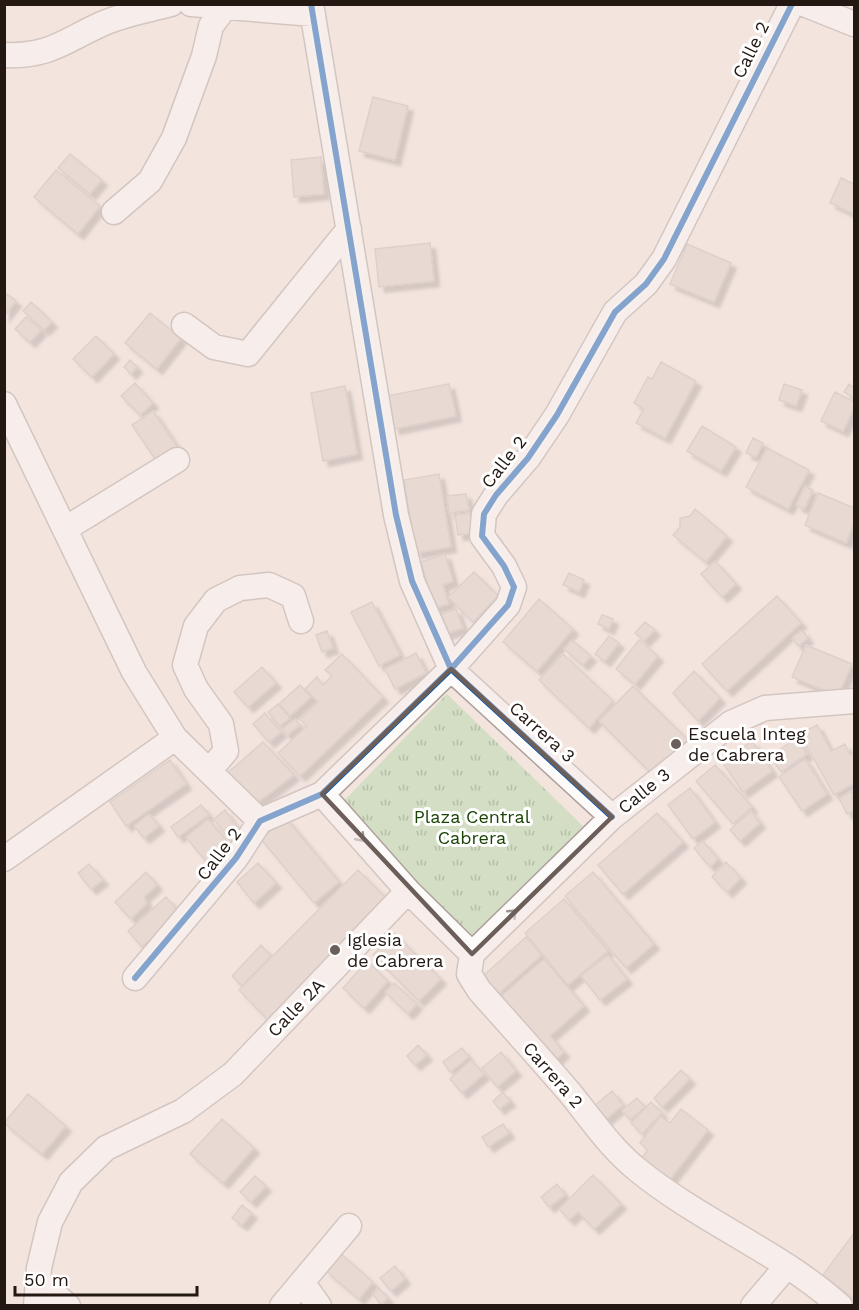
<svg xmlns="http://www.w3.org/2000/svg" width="859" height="1310" font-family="'Work Sans',sans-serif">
<defs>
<pattern id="grass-tufts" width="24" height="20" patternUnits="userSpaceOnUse" patternTransform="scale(1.5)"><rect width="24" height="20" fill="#d4dec5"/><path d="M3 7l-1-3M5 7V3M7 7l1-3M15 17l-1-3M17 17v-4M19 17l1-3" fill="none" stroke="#b6bea8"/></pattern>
<filter id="shadow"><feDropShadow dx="5.5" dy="5.5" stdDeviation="1.5" flood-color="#0004"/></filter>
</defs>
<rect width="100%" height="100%" fill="#f3e4de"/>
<!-- grass -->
<path fill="url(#grass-tufts)" d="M447,694L583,826L472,940L339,806Z"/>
<!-- building -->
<path fill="#ddccc6" stroke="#c5b9b4" stroke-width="1.5" filter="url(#shadow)" d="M373,97L408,106L395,160L359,151Z
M70,154L102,180L90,194L58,168Z
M321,157L324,194L294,197L291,160Z
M56,170L100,206L78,234L34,197Z
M841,178L854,184V214L830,203Z
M430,243L434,281L379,287L375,249Z
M687,244L731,263L714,302L670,284Z
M4,292L16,301L4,316Z
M31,302L52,322L44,330L23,311Z
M150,313L181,338L157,369L125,343Z
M26,317L41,330L30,342L15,329Z
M96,336L114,354L92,377L73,359Z
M130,360L137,367L131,374L124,367Z
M661,362L696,381L665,438L636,423L644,409L634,403L648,377L652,379Z
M135,383L153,403L140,415L121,396Z
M449,384L456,416L394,429L387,396Z
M784,384L802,390L796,406L779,400Z
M849,384L854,388V398L844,392Z
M345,386L357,454L323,461L311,393Z
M835,392L854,402V408L843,431L821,421Z
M153,411L180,451L159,465L132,425Z
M702,426L736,447L721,471L687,451Z
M753,438L763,443L756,457L746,453Z
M767,448L809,470L788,509L746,487Z
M439,474L451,547L416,553L404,480Z
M805,486L813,490L804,509L796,505Z
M818,493L854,508V523L846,543L805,525Z
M466,494L469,510L449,513L447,496Z
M695,509L727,536L706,562L673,535L680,527V518L690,516Z
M470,513L474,533L458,535L455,515Z
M445,554L453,581L443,585L449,604L434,608L421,562Z
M715,561L736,584L722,597L701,574Z
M474,572L498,596L473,622L448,597Z
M569,573L584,580L579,592L563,585Z
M777,596L801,623L727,691L702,664Z
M539,599L573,629L537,671L503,642Z
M372,602L400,655L379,666L351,612Z
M456,609L463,628L443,635L436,616Z
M602,615L613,619L609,629L598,624Z
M645,622L655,630L644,641L635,633Z
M802,630L808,638L798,646L792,638Z
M327,631L333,648L322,652L316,635Z
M609,636L619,643L605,661L595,654Z
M572,640L591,656L583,665L564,649Z
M639,640L658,656L635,684L616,669Z
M806,645L852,664L838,696L792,677Z
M416,653L426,673L395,689L385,669Z
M342,654L383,697L300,776L278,753L307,726L300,719L318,702L305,689L317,677L323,685L332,676L325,670Z
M563,654L613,701L589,728L539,680Z
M262,667L276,683L248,707L234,692Z
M694,671L720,698L698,721L673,693Z
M300,685L311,697L290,716L279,704Z
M633,686L688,740L653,775L599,721Z
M278,704L290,718L280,726L268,712Z
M265,713L281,732L269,742L253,724Z
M295,719L300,725L287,735L282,729Z
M817,725L831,751L845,744L850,755L854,753V783L834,795L800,734Z
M797,738L807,754L781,772L770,756Z
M752,741L772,771L743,792L722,762Z
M263,742L294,775L258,802L224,776Z
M805,759L827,794L802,811L779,777Z
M170,760L186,784L126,826L110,802Z
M715,765L752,807L733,824L696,781Z
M690,788L715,822L693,839L668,805Z
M852,791L854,810L847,814L839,798Z
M201,805L209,815L178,837L171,827Z
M225,810L243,835L232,844L214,819Z
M751,811L760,823L740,841L730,830Z
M657,813L683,842L623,894L598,865Z
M149,814L159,826L144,838L134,826Z
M286,818L339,882L314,903L261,839Z
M208,819L230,845L208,864L186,837Z
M703,841L718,859L710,867L694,848Z
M726,862L741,878L727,892L712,877Z
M258,863L276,883L254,903L237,882Z
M89,864L103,880L91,889L78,873Z
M358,870L391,903L271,1023L239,990Z
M146,872L157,885L144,897L147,903L131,919L115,902Z
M593,872L654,944L626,968L565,896Z
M166,897L180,913L142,947L128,931Z
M564,899L608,951L568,985L525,933Z
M394,933L441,979L419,1001L373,955Z
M526,937L542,955L497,995L481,978Z
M261,945L271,956L242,986L232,976Z
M608,955L627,979L600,1000L581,976Z
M544,959L584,1006L550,1036L564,1052L554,1062L499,998Z
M367,961L388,981L364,1008L343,988Z
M394,983L417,1004L408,1014L385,992Z
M418,1045L427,1055L415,1065L407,1056Z
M462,1048L469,1057L450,1072L443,1062Z
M501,1052L516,1071L497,1087L482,1068Z
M471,1060L484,1074L462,1093L450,1079Z
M681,1070L690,1079L662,1107L654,1098Z
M612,1091L623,1105L605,1120L594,1106Z
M503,1092L510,1101L499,1109L493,1101Z
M28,1094L66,1126L42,1154L4,1123Z
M637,1098L645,1107L630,1120L622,1110Z
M651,1102L662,1113L642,1134L631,1123Z
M681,1109L708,1130L669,1181L641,1159L648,1150L640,1143L660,1116L670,1123Z
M222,1119L254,1148L223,1183L190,1154Z
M503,1124L509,1133L488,1147L482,1137Z
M593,1175L621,1204L594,1229L578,1212L569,1220L559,1209Z
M255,1176L266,1186L251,1202L240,1192Z
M557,1184L565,1195L549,1207L541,1197Z
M242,1205L252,1213L242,1225L232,1218Z
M854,1233V1299L823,1275Z
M340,1253L373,1282L359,1299L325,1270Z
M395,1266L405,1279L391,1291L380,1278Z
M379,1288L388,1298L381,1305L373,1294Z"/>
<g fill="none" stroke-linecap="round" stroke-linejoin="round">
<!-- minor casing -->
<g stroke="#aea19c" stroke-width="27">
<path id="minor" d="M191,4L313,14
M311,4L396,515L412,581L451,669L612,817
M804,4L854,24
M4,55C51,57 65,40 104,23C125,14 149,10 171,4
M114,212L150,181L174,138L204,56L211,26L226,6
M184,325L214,347L248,354L349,229
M4,404L134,672L175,738L260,821
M65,529L177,460
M209,771L226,751L221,724L196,689L185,665L196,626L216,600L240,588L269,585L293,596L301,621
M322,794L408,891L472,954
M4,859L175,738
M472,954L469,974L479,990C509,1024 540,1058 570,1093C592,1120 611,1149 639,1171C702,1222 780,1252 840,1306
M472,954L612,817L731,723L765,708L854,701
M135,978L236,858L260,821L322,794L451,669L508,605L514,587L504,566L482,536L484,514L496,495L528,458L557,415L615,312L646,284L664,259L792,4
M39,1281L68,1306
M302,1282L319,1306
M36,1306L39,1268L50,1222L71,1182L106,1148L183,1111L233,1074L408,891
M282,1306L349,1226
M753,1306L787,1266"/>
</g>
<!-- minor -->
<use href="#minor" stroke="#fdfbfa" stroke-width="24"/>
<!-- cycleway casing -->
<g stroke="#fff" stroke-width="10">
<path id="cycleway" d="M311,4L396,515L412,581L451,669L612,817
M135,978L236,858L260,821L322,794L451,669L508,605L514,587L504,566L482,536L484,514L496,495L528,458L557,415L615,312L646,284L664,259L792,4"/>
</g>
<!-- cycleway -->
<use href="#cycleway" stroke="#0057b8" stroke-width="6"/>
</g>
<!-- one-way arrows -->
<defs><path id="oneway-chevron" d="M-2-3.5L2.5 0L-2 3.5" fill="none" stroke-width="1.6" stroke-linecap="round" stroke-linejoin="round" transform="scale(1.5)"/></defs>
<g stroke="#9b9592">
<use href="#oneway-chevron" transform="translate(361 838) rotate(48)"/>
<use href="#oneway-chevron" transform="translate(513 913) rotate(-44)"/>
</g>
<!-- marked area -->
<path d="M0 0H859V1310H0ZM451,669L612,817L472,954L322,794Z" fill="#f3e4de" fill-opacity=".55" fill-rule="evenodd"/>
<path fill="none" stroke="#6c5f59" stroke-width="4.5" stroke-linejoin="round" d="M451,669L612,817L472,954L322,794Z"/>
<!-- markers -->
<g fill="#6c5f59" stroke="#fff" stroke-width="2">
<circle cx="676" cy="744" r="6"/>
<circle cx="335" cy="950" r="6"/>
</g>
<g text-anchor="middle" stroke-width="6" stroke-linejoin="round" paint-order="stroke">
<!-- street labels -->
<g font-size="18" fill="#231812" stroke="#fff">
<text transform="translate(751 50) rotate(-64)" y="6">Calle 2</text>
<text transform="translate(504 462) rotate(-52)" y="6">Calle 2</text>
<text transform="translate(542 732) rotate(42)" y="6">Carrera 3</text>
<text transform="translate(644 791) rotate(-39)" y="6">Calle 3</text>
<text transform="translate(219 854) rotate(-53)" y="6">Calle 2</text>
<text transform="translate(296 1008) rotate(-46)" y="6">Calle 2A</text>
<text transform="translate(553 1075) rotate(49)" y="6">Carrera 2</text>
</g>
<!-- poi labels -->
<g font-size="18" fill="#231812" stroke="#fff" text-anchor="start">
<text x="688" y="740">Escuela Integ<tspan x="688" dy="21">de Cabrera</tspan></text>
<text x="347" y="946">Iglesia<tspan x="347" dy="21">de Cabrera</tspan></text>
</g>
<!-- park labels -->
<g font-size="18" fill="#1b4406" stroke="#fff">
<text x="472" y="823">Plaza Central<tspan x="472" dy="21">Cabrera</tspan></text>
</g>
</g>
<!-- border -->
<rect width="859" height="1310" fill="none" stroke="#231812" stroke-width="12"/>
<!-- scale -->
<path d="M15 1286v9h182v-9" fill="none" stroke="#231812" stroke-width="3"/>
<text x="24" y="1286" font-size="18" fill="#231812" stroke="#ffffff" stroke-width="4.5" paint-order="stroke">50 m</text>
</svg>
